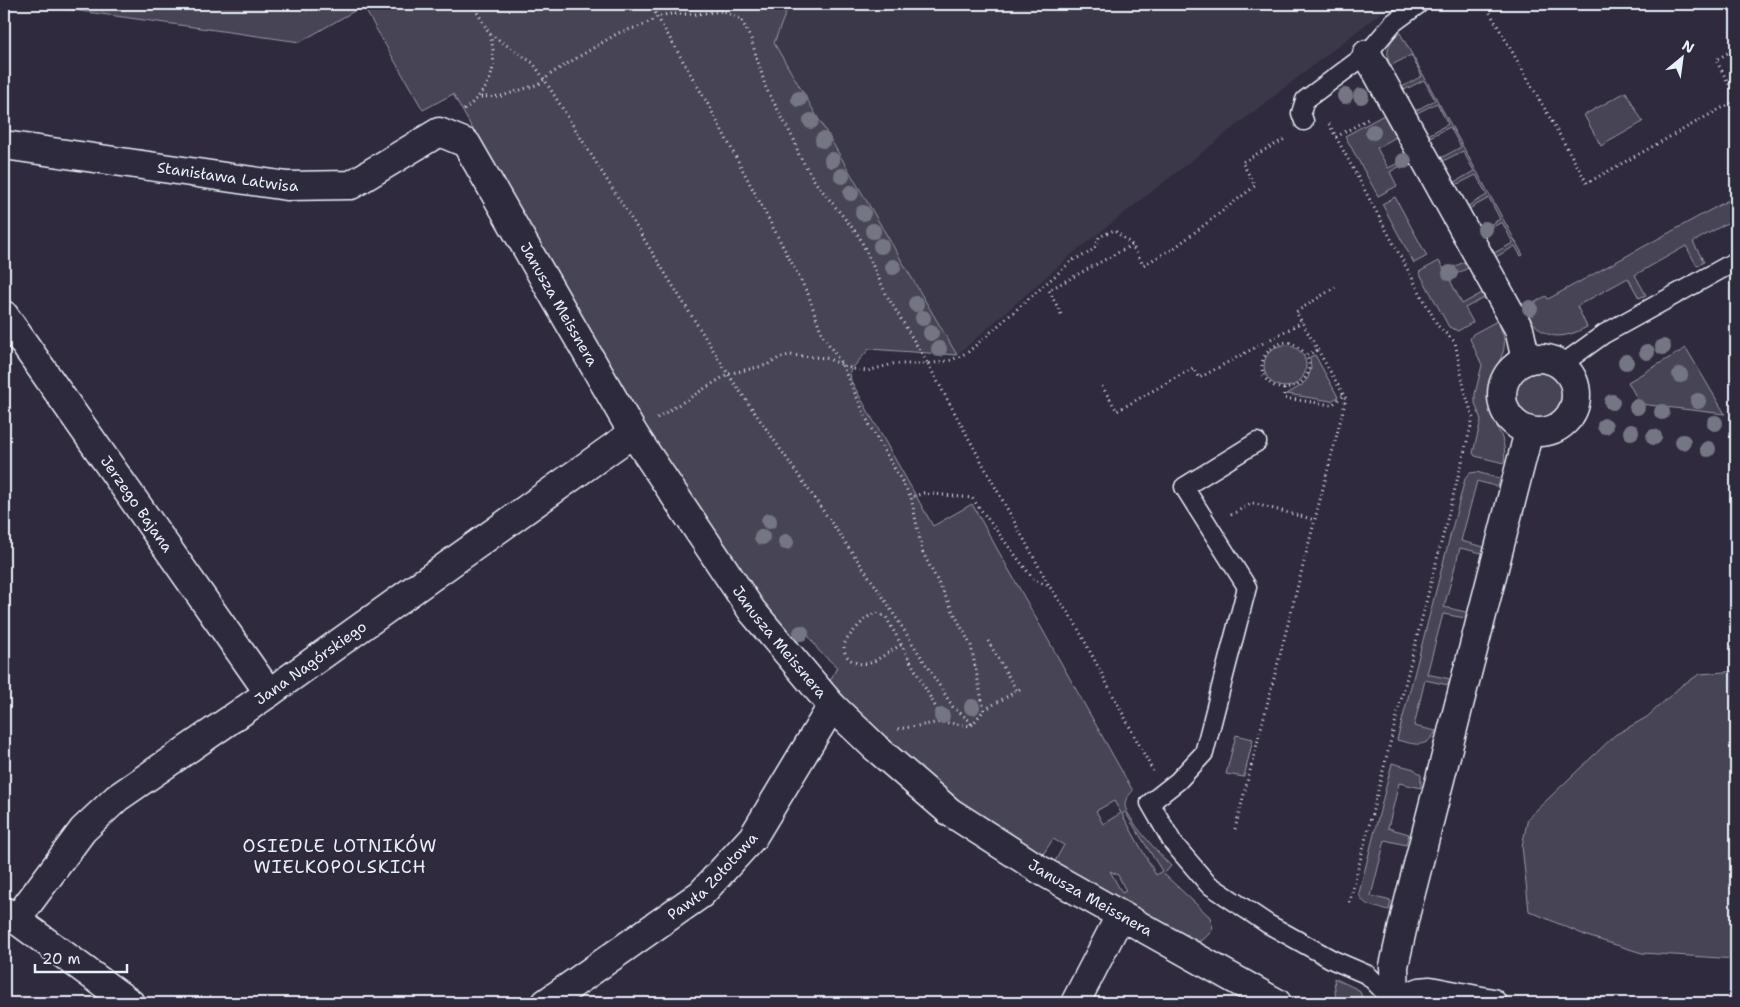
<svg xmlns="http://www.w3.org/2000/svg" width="1740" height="1007" font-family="'Shantell Sans',sans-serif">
<rect width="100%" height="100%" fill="#2f2a3d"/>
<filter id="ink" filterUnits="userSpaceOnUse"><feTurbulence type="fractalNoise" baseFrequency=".02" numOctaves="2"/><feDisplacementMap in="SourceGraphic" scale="10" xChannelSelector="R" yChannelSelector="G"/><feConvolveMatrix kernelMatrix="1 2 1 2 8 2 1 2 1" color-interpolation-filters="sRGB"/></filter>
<g filter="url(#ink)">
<!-- built -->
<path fill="#3b3749" d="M789,4H1392L1076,251L957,355L774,42Z"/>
<!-- green -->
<path fill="#464455" stroke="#979aa6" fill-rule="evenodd" d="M30,4H789L774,43L957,355L869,349L850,371L851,381L933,526L972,504L1133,791C1129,795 1125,799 1125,805C1126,818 1161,856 1171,866L1164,874L1210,917L1213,929C1205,939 1202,943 1189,941L1054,863L1064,845L1053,839L1042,856L960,802L922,771L829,683L837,667L819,651L807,634L794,645C662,473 559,282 453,94L423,110L363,6L300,42ZM1114,801L1121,813L1103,824L1096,811ZM1125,812L1162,871L1156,875L1122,814ZM1110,871L1118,875L1126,891L1122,893Z
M1400,33L1523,255L1521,256L1515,246L1496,257L1494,253L1513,243L1502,222L1482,233L1481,230L1500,219L1489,198L1469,209L1468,206L1487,195L1476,175L1456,185L1455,182L1474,171L1463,151L1443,161L1441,158L1461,147L1450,127L1430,137L1428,135L1448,124L1437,103L1417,113L1415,111L1435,100L1424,80L1404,90L1402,87L1422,76L1411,55L1390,66C1385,53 1388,41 1400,33Z
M1626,92L1643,122L1601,146L1584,115Z
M1384,115L1396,137L1377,148L1388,168L1408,158L1409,161L1390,172L1397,186L1378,196L1345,136Z
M1736,196V218L1693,242L1704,262L1697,266L1686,246L1635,275L1646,295L1639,298L1628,278L1577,306L1587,327C1556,343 1540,338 1524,308L1546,296L1548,299Z
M1395,197L1427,256L1414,263L1382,204Z
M1439,261L1445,271L1464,262L1468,268L1449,278L1462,304L1482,293L1484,298L1465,308L1473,322L1458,331L1449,327L1419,272Z
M1497,321C1517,355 1490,362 1488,393C1486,420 1509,432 1504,463L1475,456L1473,453L1481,420L1475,403V394L1482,365L1470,339L1473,334Z
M1264 366a21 21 0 1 1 42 0a21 21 0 1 1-42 0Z
M1686,348L1725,414L1640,404L1628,382Z
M1315,355L1338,397L1331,401L1287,394L1302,385L1308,378L1311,369L1310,357Z
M1516 395a23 23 0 1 1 46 0a23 23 0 1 1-46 0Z
M1477,472L1500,479L1498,487L1477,481L1461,541L1484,547L1482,553L1460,548L1444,607L1466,612L1465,618L1443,614L1427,674L1450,679L1448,685L1425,680L1414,726L1436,731C1426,750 1414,744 1397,740L1465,479L1470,473Z
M1736,671V959L1642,953L1587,936L1529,911L1522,846L1528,818L1615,735L1647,717L1682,685L1700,674Z
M1236,735L1253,739L1244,777L1226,774Z
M1392,763L1414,769L1421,775V788L1399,783L1388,828L1409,834L1406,845L1385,840L1371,896L1391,901L1389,910C1377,907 1362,907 1359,893Z
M1334,978L1359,990L1365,1003H1336Z"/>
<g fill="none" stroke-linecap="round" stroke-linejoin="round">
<!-- lane casing -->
<g stroke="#e8f1f8" stroke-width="21">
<path id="lane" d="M1304,121L1301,113L1305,100L1367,54L1393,23L1419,4
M1561,365L1604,334L1736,261
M1257,442L1184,487L1247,587L1204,753L1178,781L1150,803L1173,843L1208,884L1268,924L1333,960L1368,975L1395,1003"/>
</g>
<!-- street casing -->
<g stroke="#e8f1f8" stroke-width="31">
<g id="street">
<path d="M1367,54L1519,329L1526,360"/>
<path id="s1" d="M4,145L287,186L351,185L439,132L466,143L633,433L752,611L832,706L876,748L950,812L1042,871L1277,1003"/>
<path id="s2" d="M4,315L269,693"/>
<circle cx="1539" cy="395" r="37"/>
<path d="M4,911L130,1003"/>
<path id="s3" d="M16,920L83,830L117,798L269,693L633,433"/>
<path id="s4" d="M546,1003L701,894L753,837L832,706"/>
<path d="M1075,1003L1120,916"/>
<path d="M1394,1003L1420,992L1430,991L1492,1003"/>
<path d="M1395,1003L1394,966L1406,912L1529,431"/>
</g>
</g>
<!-- path -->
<path stroke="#e8f1f8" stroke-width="3" stroke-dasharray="1 4" stroke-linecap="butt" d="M277,4L309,10L327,4
M472,4L490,34L533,63L544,79L728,374L879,591L953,707L971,722V726
M650,4L709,106L808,294L822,334L841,363L871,428L911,497
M1485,4L1587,183L1736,100
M1736,48L1716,60L1736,97
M481,97L502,96L539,84L552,73L618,33L644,25L657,17L668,14H695L723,11L741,19L751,39L766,88L794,140L799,155L816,183L859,236L886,294L928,364L952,360L968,352L1073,260C1087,254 1095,252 1099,237L1114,230L1132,245
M464,110C491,88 499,69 490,35
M1329,124L1438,326L1455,342L1464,388L1473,418L1349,904
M1336,137L1368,119
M1061,314L1049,290L1132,245L1143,265L1173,249L1255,186L1242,162L1287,138
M1307,355L1318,350
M1102,386L1117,411L1193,368L1199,378L1302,322
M1284,389C1252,384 1256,345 1288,342C1318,352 1315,386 1284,389V398L1332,405L1344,395
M657,418L728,374L767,365L779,358L790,355L826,358L853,369L867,371L893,364H928L1050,587L1075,623L1153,771
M1231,515L1252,503L1315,520
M988,641L1017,691
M901,645C891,650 880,659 870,663C858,667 840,658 845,643C847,637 865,618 871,615C877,612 881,615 886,617L940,715L942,722
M984,710L971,646L922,551L911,497L924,493L972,498L1034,580L1049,586
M898,729L942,722L971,726L984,710L1020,689
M1235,829L1346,399L1296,312L1337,286"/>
<!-- lane -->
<use href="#lane" stroke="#2f2a3d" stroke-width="18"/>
<!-- street -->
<use href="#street" stroke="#2f2a3d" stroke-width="28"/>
</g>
<!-- trees -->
<g fill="#757684">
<circle cx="1345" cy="96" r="8"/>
<circle cx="1361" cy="96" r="8"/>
<circle cx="799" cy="99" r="8"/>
<circle cx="811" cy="121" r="8"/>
<circle cx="1373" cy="132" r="8"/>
<circle cx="823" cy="140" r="8"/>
<circle cx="832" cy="160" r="8"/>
<circle cx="1404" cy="161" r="8"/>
<circle cx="842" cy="176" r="8"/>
<circle cx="851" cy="193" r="8"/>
<circle cx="863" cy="213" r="8"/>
<circle cx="1485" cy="229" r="8"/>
<circle cx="873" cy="231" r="8"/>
<circle cx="881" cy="246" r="8"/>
<circle cx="893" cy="267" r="8"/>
<circle cx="1450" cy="273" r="8"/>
<circle cx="916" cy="304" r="8"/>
<circle cx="1530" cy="308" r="8"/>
<circle cx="923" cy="318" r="8"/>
<circle cx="931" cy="333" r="8"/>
<circle cx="1663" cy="347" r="8"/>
<circle cx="939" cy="349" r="8"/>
<circle cx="1647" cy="352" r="8"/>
<circle cx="1626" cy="362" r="8"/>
<circle cx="1680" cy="375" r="8"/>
<circle cx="1698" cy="401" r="8"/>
<circle cx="1612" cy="402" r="8"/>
<circle cx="1637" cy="407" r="8"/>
<circle cx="1662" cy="412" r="8"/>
<circle cx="1715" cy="423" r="8"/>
<circle cx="1605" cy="426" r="8"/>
<circle cx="1631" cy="432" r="8"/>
<circle cx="1654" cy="437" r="8"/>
<circle cx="1683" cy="442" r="8"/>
<circle cx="1708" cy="449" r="8"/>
<circle cx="769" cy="521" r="8"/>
<circle cx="762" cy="537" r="8"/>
<circle cx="786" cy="542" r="8"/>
<circle cx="801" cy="633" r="8"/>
<circle cx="972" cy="707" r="8"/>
<circle cx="942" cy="716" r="8"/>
</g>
</g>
<g text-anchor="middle" stroke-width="4.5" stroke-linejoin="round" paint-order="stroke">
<!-- street labels -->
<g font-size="15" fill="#e8f1f8" stroke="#2f2a3d">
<text dy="5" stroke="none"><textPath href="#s1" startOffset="226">Stanisława Latwisa</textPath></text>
<text dy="5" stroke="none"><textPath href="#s1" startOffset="668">Janusza Meissnera</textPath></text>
<text dy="5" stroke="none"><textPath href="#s2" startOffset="231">Jerzego Bajana</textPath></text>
<text dy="5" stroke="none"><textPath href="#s1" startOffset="1072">Janusza Meissnera</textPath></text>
<text dy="5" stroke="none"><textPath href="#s3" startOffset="395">Jana Nagórskiego</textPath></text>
<text dy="5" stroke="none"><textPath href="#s4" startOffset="210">Pawła Zołotowa</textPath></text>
<text dy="5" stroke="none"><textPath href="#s1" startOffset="1478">Janusza Meissnera</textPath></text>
</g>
<!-- quarter labels -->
<g font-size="18" letter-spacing="1" fill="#e8f1f8" stroke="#2f2a3d">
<text x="340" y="852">OSIEDLE LOTNIKÓW<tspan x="340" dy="21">WIELKOPOLSKICH</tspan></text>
</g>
</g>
<!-- margin -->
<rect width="1740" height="1007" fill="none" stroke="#2f2a3d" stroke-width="20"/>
<rect x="10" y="10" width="1720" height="987" fill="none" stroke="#e8f1f8" stroke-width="2" filter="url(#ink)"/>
<!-- north arrow -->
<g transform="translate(1682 58) rotate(29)" stroke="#2f2a3d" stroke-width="4" paint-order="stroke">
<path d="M0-4L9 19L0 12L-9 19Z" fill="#e8f1f8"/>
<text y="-8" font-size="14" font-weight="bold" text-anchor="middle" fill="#e8f1f8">N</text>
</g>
<!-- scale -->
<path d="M35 964v8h92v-8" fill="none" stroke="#e8f1f8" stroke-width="2.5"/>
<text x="42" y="964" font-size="15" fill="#e8f1f8" stroke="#2f2a3d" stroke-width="4" paint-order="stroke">20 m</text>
</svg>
